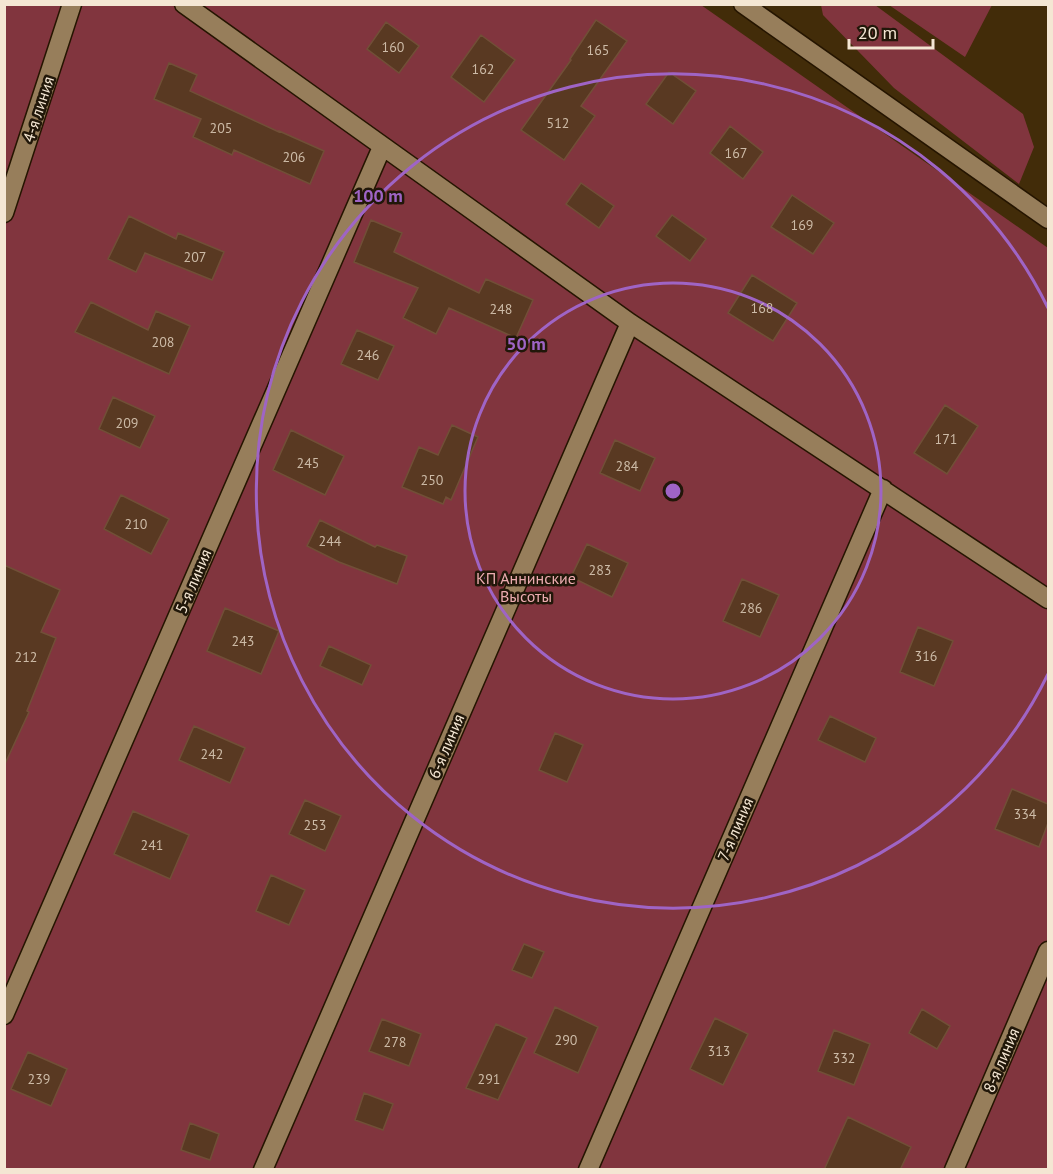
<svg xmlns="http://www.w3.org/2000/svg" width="1053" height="1174" font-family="'PT Sans',sans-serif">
<rect width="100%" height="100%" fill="#422c09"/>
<!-- green -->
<path fill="#81353e" d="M5,5H701L1048,248V1169L5,1170Z
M821,5H875L1023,114L1034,147L1019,184L894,88L823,15Z
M889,5H992L965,57Z"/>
<!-- building -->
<path fill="#593922" stroke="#714f37" stroke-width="1.5" d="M596,20L627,41L581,106L595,116L564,160L521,130L571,60L570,59Z
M386,22L419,46L399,73L367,49Z
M481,35L515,60L484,102L451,77Z
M169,63L197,75L190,91L279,132V131L324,151L310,184L234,150L232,155L193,137L201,119L154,99Z
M669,72L696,91L673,124L646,104Z
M730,126L763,152L743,179L710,153Z
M581,183L614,206L599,228L566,204Z
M792,195L834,223L813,254L771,227Z
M672,215L706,239L690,261L656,236Z
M129,216L176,239L178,233L224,252L212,280L145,253L136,272L108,259Z
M371,220L402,233L394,252L479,293L486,279L533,300L516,338L449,308L436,334L403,318L418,288L354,262Z
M752,275L797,303L773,341L728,313Z
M91,302L148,330L156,311L190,326L169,374L75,332Z
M357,330L394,346L378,380L341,364Z
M113,397L155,416L140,448L99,429Z
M945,405L978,426L947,474L914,453Z
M452,425L478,437L451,500L446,497L443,504L402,487L419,447L438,455Z
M291,430L344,456L325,495L273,470Z
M615,440L655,458L640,491L600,473Z
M121,495L169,519L151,554L104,529Z
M320,520L375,547L377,545L407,556L397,584L339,562L307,546Z
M587,544L628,563L612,597L571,577Z
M4,565L60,590L41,632L56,638L27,711L29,712L4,766Z
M742,579L779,595L760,637L723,621Z
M225,608L279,631L261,674L207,651Z
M918,627L953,641L934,686L900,672Z
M329,646L371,665L362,685L320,666Z
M830,716L876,738L865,762L818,740Z
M194,726L245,748L230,783L179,760Z
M555,733L583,745L567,782L539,770Z
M1012,789L1048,804V823L1039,847L995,829Z
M305,800L341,816L325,851L289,834Z
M133,811L189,835L170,879L114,854Z
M271,875L305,890L289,925L256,911Z
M524,944L544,952L532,978L512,970Z
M555,1007L598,1027L578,1073L534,1053Z
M922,1009L950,1026L937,1049L909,1033Z
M715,1018L748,1034L723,1085L690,1069Z
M382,1019L421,1034L409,1066L369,1051Z
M496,1024L527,1038L498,1100L466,1088Z
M834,1030L870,1044L854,1085L818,1071Z
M28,1052L67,1069L51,1106L11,1089Z
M364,1093L393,1104L383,1130L355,1120Z
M848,1117L911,1147L900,1170H824Z
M190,1123L219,1134L210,1160L181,1150Z"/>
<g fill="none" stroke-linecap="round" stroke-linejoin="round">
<!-- street casing -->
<g stroke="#251500" stroke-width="21">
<path id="street" d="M184,4L630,323L1048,599
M743,4L1048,219
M4,213L72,4
M4,1015L382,147
M263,1170L630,323
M588,1170L883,489
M954,1170L1048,951"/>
</g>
<!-- street -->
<use href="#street" stroke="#977e5b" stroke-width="18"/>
</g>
<!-- distance rings -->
<g fill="none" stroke="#9f64c5" stroke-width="3">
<circle cx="673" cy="491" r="208"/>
<path d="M1048 674A417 417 0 1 1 1048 308"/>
</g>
<g text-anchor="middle" stroke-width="5" stroke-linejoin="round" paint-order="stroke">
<!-- number labels -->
<g font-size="14" fill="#cdbba7">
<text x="393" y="52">160</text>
<text x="598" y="55">165</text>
<text x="483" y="74">162</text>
<text x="558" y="128">512</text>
<text x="221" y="133">205</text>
<text x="736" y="158">167</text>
<text x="294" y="162">206</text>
<text x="802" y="230">169</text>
<text x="195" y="262">207</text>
<text x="762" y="313">168</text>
<text x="501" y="314">248</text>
<text x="163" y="347">208</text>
<text x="368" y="360">246</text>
<text x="127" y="428">209</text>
<text x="946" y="444">171</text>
<text x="308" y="468">245</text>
<text x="627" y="471">284</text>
<text x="432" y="485">250</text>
<text x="136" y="529">210</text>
<text x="330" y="546">244</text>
<text x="600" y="575">283</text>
<text x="751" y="613">286</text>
<text x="243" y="646">243</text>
<text x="926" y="661">316</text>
<text x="26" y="662">212</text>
<text x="212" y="759">242</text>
<text x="1025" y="819">334</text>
<text x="315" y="830">253</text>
<text x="152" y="850">241</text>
<text x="566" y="1045">290</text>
<text x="395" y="1047">278</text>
<text x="719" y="1056">313</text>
<text x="844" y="1063">332</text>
<text x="39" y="1084">239</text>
<text x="489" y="1084">291</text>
</g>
<!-- street labels -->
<g font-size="16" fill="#f4e6d3" stroke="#211709">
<text transform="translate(38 109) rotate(-72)" y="6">4-я линия</text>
<text transform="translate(193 581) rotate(-67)" y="6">5-я линия</text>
<text transform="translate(446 746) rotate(-67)" y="6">6-я линия</text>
<text transform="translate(735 829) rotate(-67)" y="6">7-я линия</text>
<text transform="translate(1001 1060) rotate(-67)" y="6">8-я линия</text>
</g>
<!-- park labels -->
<g font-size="16" fill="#ecacb0" stroke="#211709">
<text x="526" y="584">КП Аннинские<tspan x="526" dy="18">Высоты</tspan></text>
</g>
</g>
<circle cx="673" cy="491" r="9" fill="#9f64c5" stroke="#211709" stroke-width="3"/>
<g font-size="18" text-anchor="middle" font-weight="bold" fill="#9f64c5" stroke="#211709" stroke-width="5" stroke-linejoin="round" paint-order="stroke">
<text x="378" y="202">100 m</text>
<text x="526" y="350">50 m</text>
</g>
<!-- border -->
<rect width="1053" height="1174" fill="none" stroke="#f4e6d3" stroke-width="12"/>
<!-- scale -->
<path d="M849 39v9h84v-9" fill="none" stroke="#f4e6d3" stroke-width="3"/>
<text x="858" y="39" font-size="18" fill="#f4e6d3" stroke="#211709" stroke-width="4.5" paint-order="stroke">20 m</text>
</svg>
